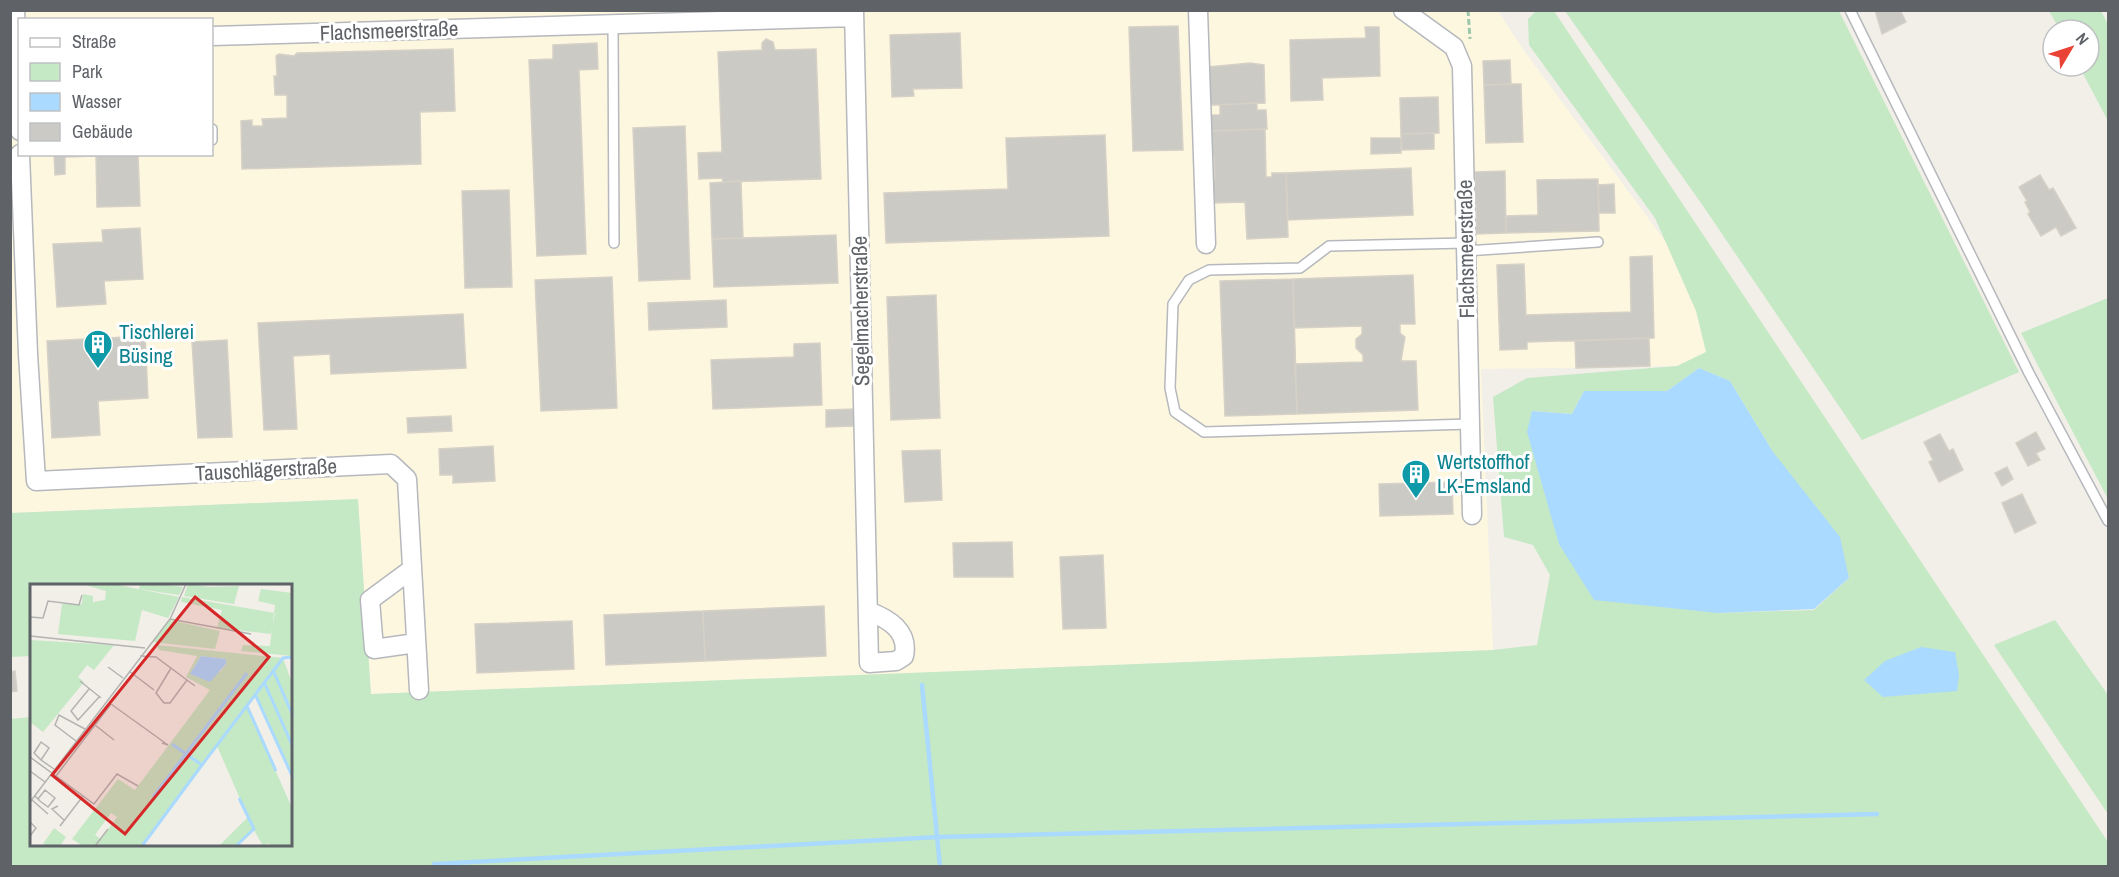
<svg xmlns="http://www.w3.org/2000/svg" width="2119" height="877" font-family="'Archivo Narrow',sans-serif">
<rect width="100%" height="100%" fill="#f1efe8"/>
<!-- commercial -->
<path fill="#fef7e0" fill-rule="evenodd" d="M10,11H1498L1522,48L1757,365L1481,369L1493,650L371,694L358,499L11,513ZM20,20H212V154H20Z"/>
<!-- green -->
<path fill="#c5e8c5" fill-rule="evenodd" d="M1536,11H1554L2108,842V866H11V719L31,717L32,846H291V586H32L31,656L11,657L10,513L358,499L371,694L1493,650L1537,645L1550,575L1533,545L1504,537L1493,397L1527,378L1677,366L1706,352L1696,311L1655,218L1529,45L1528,19ZM1699,368L1730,381L1849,578L1814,610L1718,613L1532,411L1572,414L1584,391H1667Z
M1565,11H1839L2019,372L1862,440L1701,203Z
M2049,11H2101L2108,24V121L2079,66H2089V30H2060Z
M2108,298V499L2021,333Z
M2055,620L2108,695V814L1994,645Z"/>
<!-- water -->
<path fill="#aadaff" d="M1699,368L1730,381L1773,452L1840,537L1849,578L1814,609L1718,613L1594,600L1559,544L1527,432L1532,411L1572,414L1584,391H1667Z
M1921,647L1955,652L1959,675L1957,691L1883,697L1864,680L1885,661Z"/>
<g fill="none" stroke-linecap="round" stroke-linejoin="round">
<!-- stream -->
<path stroke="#aadaff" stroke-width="4.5" d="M922,685L940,866
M434,864L938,837L1877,814"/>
</g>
<!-- building -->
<path fill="#cccac5" stroke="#d6d1c6" stroke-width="1.5" d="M1875,10H1900L1906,22L1882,34Z
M1178,26L1183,150L1133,151L1129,27Z
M1365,27H1379L1380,76L1322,78L1323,100L1291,101L1290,40L1366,38Z
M960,33L962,88L913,89L914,96L892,97L890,35Z
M766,39L773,42L775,50L816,49L821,179L723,182L722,178L699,179L698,153L722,152L718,52L762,50V43Z
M597,43L598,69L579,70L586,254L537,256L529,60L553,59V45Z
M453,49L455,111L420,112L421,164L242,169L241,121L252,120V126H263L262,119L287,118V95H275L274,76H277L276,56L279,54L294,56L297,53Z
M1510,60L1511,84L1484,85L1483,61Z
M1250,63L1264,65L1265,103L1209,105L1208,67Z
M1511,84H1521L1523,142L1486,143L1484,85Z
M1438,97L1439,133L1401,134L1400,98Z
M1257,103V110H1266L1267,129L1211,131V115H1220V105Z
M685,126L690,279L639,281L633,128Z
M1265,129L1266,177H1272V173H1286L1288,237L1247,239L1245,202L1212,203L1211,179H1215L1214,156L1209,157V131Z
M1434,133V149L1402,150L1401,134Z
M1105,135L1109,236L886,243L884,193L1008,189L1006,138Z
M1371,138H1401V153L1371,154Z
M54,154H138L140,206L97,207L96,156L65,157V174L55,175Z
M1411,168L1413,215L1288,220L1286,173Z
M1505,171L1506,233L1476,234V205H1471V193H1475V172Z
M2040,175L2049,190L2053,188L2076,228L2061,236L2056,227L2041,236L2028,214L2030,212L2025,202L2027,201L2019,187Z
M1598,179L1599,231L1506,233V216L1538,215L1537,180Z
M741,181L743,238L712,239L710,183Z
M1614,184L1615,213H1599L1598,185Z
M509,190L512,287L465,288L462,191Z
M140,228L143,279L104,281L106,304L57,307L53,244L103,242L102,230Z
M836,235L838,283L714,287L712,239Z
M1652,256L1654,338L1527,342V349L1500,350L1497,265L1524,264L1526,315L1631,312L1630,257Z
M1413,275L1415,324H1400V333L1405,337L1401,361H1416L1418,410L1297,414L1295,364L1363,362V355L1356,348V339L1362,334V326L1294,328L1293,279Z
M612,277L617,408L541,411L535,280Z
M1293,279L1297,414L1225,416L1220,281Z
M936,295L940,418L891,420L887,297Z
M726,300L727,327L649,330L648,303Z
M463,314L466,368L331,374L330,354L293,356L297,429L264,430L258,323Z
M145,336L148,398L98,401L100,435L52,438L47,341Z
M1649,338L1650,366L1576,368L1575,341Z
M227,340L232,437L198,438L192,342Z
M820,343L822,405L713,409L711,360L794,357V344Z
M855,409V426L826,427V410Z
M451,416L452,431L408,433L407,418Z
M2036,432L2045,449L2036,453L2040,460L2028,466L2016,443Z
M1940,434L1949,451L1953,449L1963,470L1939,482L1929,462L1933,460L1924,442Z
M493,446L495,481L453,483V475H440L439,449Z
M940,450L942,500L905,502L902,451Z
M2007,467L2013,479L2002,486L1995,473Z
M1452,482L1453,514L1380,516L1379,484Z
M2022,494L2036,523L2015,533L2002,503Z
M1012,542L1013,577H954L953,543Z
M1103,555L1106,628L1063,629L1060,557Z
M824,606L826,656L705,661L703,611Z
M703,611L705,661L606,665L604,615Z
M572,621L574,669L477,673L475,624Z
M15,671L17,691L10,692V672Z"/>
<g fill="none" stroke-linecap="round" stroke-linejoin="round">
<!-- lane casing -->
<g stroke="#b5b8bc" stroke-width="12">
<path id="lane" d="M1850,10L2029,373L2108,521
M613,24L614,243
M212,129V140
M1466,243L1329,246L1300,268L1209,270L1189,280L1173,304L1170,388L1175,412L1204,432L1470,424
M1466,251L1598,242"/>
</g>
<!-- street casing -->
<g stroke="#b5b8bc" stroke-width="21">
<path id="street" d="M15,10L20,131
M854,10L869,663L896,661L904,656C909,631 889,619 868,611
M1198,10L1206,244
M1403,10L1454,47L1462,66L1472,515
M212,36L854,17
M20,154L28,354L36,481L391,464L407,479L419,690
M412,569L370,600L374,649L416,643"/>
</g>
<!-- path -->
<path stroke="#9cc7a9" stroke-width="3" stroke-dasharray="6 3" stroke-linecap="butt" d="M1468,10L1470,39"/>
<!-- lane -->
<use href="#lane" stroke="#fff" stroke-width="9"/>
<!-- street -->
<use href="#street" stroke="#fff" stroke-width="18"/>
</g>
<!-- icons -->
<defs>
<g id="building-pin" transform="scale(1.5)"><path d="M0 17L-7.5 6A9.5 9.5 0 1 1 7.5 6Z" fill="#0f9aa8" stroke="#fff"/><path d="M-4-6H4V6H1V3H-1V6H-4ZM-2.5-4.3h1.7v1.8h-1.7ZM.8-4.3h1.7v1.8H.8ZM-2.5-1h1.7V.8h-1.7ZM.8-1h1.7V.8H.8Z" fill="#fff"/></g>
</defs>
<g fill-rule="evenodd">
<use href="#building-pin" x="98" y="344"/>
<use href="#building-pin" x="1416" y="474"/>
</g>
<g text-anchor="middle" stroke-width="6" stroke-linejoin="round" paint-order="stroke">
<!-- street labels -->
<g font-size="21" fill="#5f6368" stroke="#fff">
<text transform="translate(389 31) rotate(-2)" y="7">Flachsmeerstraße</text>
<text transform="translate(1466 249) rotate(-91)" y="7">Flachsmeerstraße</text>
<text transform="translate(861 311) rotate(-91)" y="7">Segelmacherstraße</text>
<text transform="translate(266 470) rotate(-3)" y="7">Tauschlägerstraße</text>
</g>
<!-- culture labels -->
<g font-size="21" fill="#0d838f" stroke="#fff" text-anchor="start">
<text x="119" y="339">Tischlerei<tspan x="119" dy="24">Büsing</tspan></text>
<text x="1437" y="469">Wertstoffhof<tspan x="1437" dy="24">LK-Emsland</tspan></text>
</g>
</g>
<!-- overview -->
<g transform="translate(30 584)">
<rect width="262" height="262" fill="#f1efe8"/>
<path d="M52,0H83L149,13L138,34L112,26L105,57L28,50L32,20H52L53,10L63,12V18L75,16L76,7ZM110,0H130L153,3L149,11L109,5ZM158,0L179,3L209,2L204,20L154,12ZM231,5L262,9V72L211,67L213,61L240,62L245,21L228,17ZM152,13L245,29L241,50L187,44L192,26L151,18ZM140,36L190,47L185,65L122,58ZM0,56L84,61L64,86L57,81L48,93L54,98L13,148L0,138ZM127,61L253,74L262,99V194L225,111L217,122L262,224V262H240L238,259L233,262L224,246L206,262H189L218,233L187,162L112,262H53L42,255L88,195L105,206L180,106L156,93L167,72L129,66ZM171,72L196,75V80L190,88L160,90ZM81,229L87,233L71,255L65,251ZM24,244L36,253L30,262H17L13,260Z" fill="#c5e8c5" fill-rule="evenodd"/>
<path d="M171,72L196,75V80L180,98L160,90Z" fill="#aadaff"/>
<path fill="none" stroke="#aadaff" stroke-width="3" d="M243,86L263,132M234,98L263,163M225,110L263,194M217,122L246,187M172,181L253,74L263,73M123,213L217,89M112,262L172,181L142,160M206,262L224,245L209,214"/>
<path fill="none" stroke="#b3b3b1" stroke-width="1.5" d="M0,33L13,34L18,17L49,21L52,11M140,35L221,50M0,52L115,64M110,72L126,73L165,102M78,83L93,94M141,84L126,109L134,119H140L157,96M99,87L124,106M50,97L71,114M59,105L41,127L48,136L70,112M81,120L138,161L132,159M65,141L84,156M46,157L25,141L29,131L55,145M0,173L64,220L87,190L108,202M11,176L19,164L11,158L4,169L11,176L24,185M0,187L15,198M26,192L81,120M5,212L10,217L18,223L25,214L15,206L8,215M2,216L18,230M0,218L140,35L156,0M28,222L22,225L34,236M0,238L6,244L0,252M30,242L53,212M65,262L78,245"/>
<path fill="#d62828" fill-opacity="0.15" stroke="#d62828" stroke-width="3" d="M165,13L239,73L95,250L22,191Z"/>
<rect width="262" height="262" fill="none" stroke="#5f6368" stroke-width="3"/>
</g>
<!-- border -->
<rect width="2119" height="877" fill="none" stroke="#5f6368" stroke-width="24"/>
<!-- legend -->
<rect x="18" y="18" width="195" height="138" fill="#ffffff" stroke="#bfc1c3" stroke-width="1.5"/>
<rect x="30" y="38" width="30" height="9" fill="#ffffff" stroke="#bfc1c3" stroke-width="1.5"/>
<text x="72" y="48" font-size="18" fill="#5f6368">Straße</text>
<rect x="30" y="63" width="30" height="18" fill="#c5e8c5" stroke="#bfc1c3" stroke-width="1.5"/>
<text x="72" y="78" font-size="18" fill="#5f6368">Park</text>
<rect x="30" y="93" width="30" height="18" fill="#aadaff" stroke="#bfc1c3" stroke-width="1.5"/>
<text x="72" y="108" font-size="18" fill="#5f6368">Wasser</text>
<rect x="30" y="123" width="30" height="18" fill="#cccac5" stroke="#bfc1c3" stroke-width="1.5"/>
<text x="72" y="138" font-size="18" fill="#5f6368">Gebäude</text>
<!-- north arrow -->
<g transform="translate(2071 48) rotate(51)"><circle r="28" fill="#ffffff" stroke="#bfc1c3" stroke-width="1.5"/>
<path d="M0-4.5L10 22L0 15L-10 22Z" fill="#ea4335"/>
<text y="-9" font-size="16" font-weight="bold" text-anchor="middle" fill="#5f6368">N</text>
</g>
</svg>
